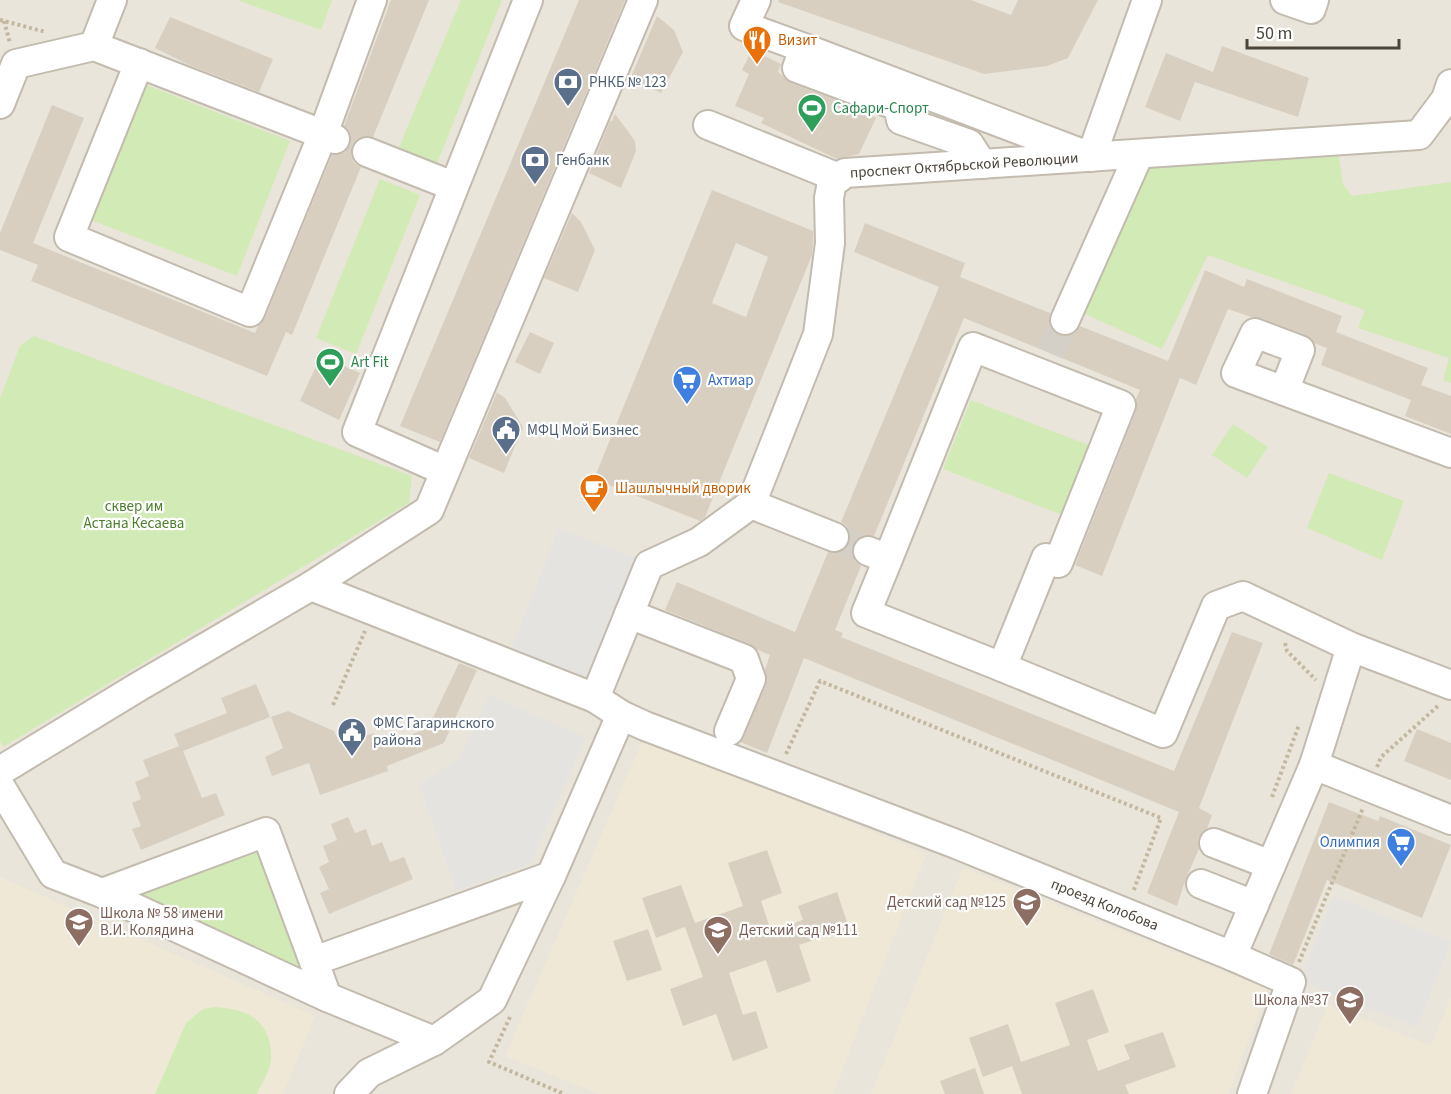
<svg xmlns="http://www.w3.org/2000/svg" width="1451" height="1094" font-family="'Source Sans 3',sans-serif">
<rect width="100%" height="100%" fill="#f6f3ec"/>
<!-- residential -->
<path fill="#eae5da" d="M0,0H1451V1094H0Z"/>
<!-- education -->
<path fill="#efe8d6" d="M642,742L735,776L926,854L833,1094H599L505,1056Z
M963,868L1268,989L1228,1094H871Z
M0,877L315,1016L283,1094H0Z
M1451,997V1094H1291L1328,1005L1431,1046Z"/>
<!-- green -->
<path fill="#d2eab5" d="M237,0H332L321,30Z
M461,0H502L437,164L399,147Z
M144,84L290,141L237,276L91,220Z
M1338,149L1343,184L1352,196L1451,182V383L1443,380L1449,358L1358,328L1365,310L1208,255L1162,349L1083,313L1153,162Z
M380,179L420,195L356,354L316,338Z
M34,336L412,476L409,503L3,747L0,741V398L20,346Z
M971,400L1094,447L1065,516L943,469Z
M1233,424L1268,447L1247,478L1212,455Z
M1329,473L1404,501L1382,560L1307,528Z
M258,848L300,968L131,894Z
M215,1007C238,1009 259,1013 268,1037C270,1043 272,1053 271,1060C270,1071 261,1084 257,1094H155L186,1023L203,1009Z"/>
<!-- parking -->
<path fill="#e5e3e0" d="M559,528L636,558L587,682L510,652Z
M489,695L586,737L530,864L456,891L419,784L460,758Z
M1334,896L1451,942L1417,1027L1300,981Z"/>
<!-- building -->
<path fill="#d8cfc1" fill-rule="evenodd" d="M391,0H429L373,137L364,136L357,139L352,145L351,155L354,163L361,167L292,335L286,332L267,376L31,281L38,265L0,250V233L52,105L84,118L33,243L255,333L258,326L265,318L332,155H338L345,152L350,145L351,136L348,129L344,126Z
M579,0H625L440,442L400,426Z
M779,0H971L1011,15L1018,0H1098L1068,58L1047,66L984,74L778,2Z
M657,16L674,30L683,52L661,93L630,79Z
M170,17L273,59L259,92L187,64L155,48Z
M1222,46L1309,78L1298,117L1195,82L1180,121L1145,107L1166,53L1213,72Z
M752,50L781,64L778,72L791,83L851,106L876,118L859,154L837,159L761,123L764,118L735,106L749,74L742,70Z
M615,114L635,141L636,151L621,188L589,173L610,121H612Z
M712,190L813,231V242L812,255L705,517L700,521L594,479ZM736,243L768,257L746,317L712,303Z
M572,213L581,222L595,250L578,292L544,278Z
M865,223L965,263L960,277L1050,313L1049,322L1051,329L1058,335L1066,336L1074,334L1080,326L1168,361L1205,270L1244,287L1247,279L1342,316L1336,332L1428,368L1421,385L1451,396V434L1405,416L1411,400L1321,365L1327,348L1314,343L1306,335L1261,318L1251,317L1228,309L1196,385L1180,378L1102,576L1075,565L1136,411V399L1140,390L964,318L874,536L865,535L857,538L853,544L852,554L855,561L861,566L835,630L843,633L841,637L1174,771L1232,632L1263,643L1199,808L1212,815L1207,829L1198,838L1199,849L1186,878L1177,906L1147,893L1179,812L804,658L767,753L740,742L766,685L765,669L770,655L758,650L750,644L665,610L677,582L795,632L828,552L837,553L845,550L849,544L850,534L847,526L841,522L939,287L854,252Z
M530,332L554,343L540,374L515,362Z
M321,355L360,373L339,420L300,401Z
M497,392L505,398L523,427L504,473L469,458Z
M459,663L477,670L444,743L387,766L388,771L320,795L309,763L272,776L265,757L283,748L271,717L288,711L334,731L340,743L374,733L379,747L428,728Z
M256,684L270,717L183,751L202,798L216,793L225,815L141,850L132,829L141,826L132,803L141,799L135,782L149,776L143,760L179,746L174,734L227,713L221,698Z
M1417,729L1451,743V780L1404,761Z
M1329,802L1378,821L1380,816L1451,845L1422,918L1327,880L1293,965L1269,954Z
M348,817L355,833L366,829L372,846L382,842L390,862L404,857L413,879L329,914L320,893L329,889L319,867L329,862L323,846L337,840L331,824Z
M767,850L782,893L761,901L771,931L803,920L798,906L837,892L849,928L799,945L811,981L777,993L766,960L729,973L743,1015L756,1011L768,1048L733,1061L716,1014L683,1026L670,989L703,977L685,927L656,938L642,898L681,885L695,923L743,906L728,863Z
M648,929L662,970L627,981L613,941Z
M1093,989L1109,1032L1087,1040L1098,1071L1130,1059L1124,1045L1163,1032L1176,1067L1125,1085L1129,1094H1022L1012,1066L983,1077L969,1038L1008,1024L1021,1062L1070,1045L1055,1003Z
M975,1068L984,1094H945L940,1081Z"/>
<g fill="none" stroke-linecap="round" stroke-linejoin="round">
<!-- minor-tunnel -->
<path stroke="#d4d0c8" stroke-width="28" stroke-dasharray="28 14" stroke-linecap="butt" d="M1050,353L1065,320
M834,537L868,551"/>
<!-- minor casing -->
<g stroke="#c2bbae" stroke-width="32">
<g id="minor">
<path d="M756,0L744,26L804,48L797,68L898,106L901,120L969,144L982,164"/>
<path d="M1285,0L1311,9L1314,0"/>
<path d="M94,46L112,0"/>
<path d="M804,48L1091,157L1147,0"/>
<path d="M139,63L69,237L250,312L323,134L372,0"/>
<path d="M0,104L16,64L94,46L335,139"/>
<path d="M708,125L839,178"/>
<path d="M367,152L453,186"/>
<path d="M1065,320L1139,154"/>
<path d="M1284,391L1300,350L1255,333L1236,373L1451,453"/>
<path d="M445,471L357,432L528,0"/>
<path d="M751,504L834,537"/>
<path d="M868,551L888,559L866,613L1002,667L1046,558L1058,563L1121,405L973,347L888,559"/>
<path id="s1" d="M311,586L595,698L621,715L645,726L956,844L1232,956L1314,765L1451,820"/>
<path d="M629,614L744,659L751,679L729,731"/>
<path d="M1002,667L1163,733L1216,606L1243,596L1351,647"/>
<path id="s2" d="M595,698L649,565L699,542L751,504L818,334L830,243L829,198L832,182L845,173L1419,135L1446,99L1451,84"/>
<path d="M1314,765L1351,647L1451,685"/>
<path d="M0,771L138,687L311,586L429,510L643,0"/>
<path d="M0,786L53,874L102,893L327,997L434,1041"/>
<path d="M1214,843L1271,865"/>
<path d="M1201,884L1254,905"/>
<path d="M102,893L266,832L327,997"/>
<path d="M1232,956L1291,982L1252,1094"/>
<path d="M314,961L551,876"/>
<path d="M349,1094L369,1073L434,1041L492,1000L551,876L621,715"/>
</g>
</g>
<!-- path -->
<path stroke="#c4b79f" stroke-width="4" stroke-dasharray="3 3" stroke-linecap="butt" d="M0,20L46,32
M4,21L10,43
M1285,643L1287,651L1316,680
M333,705L365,631
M786,754L820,681L1161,818L1133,892
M1377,767L1381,757L1439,705
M1272,797L1299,725
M1299,962L1363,808
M510,1017L489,1062L564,1094"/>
<!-- minor -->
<use href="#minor" stroke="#fff" stroke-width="28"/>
</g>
<!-- icons -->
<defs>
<g id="restaurant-pin" transform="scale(1.5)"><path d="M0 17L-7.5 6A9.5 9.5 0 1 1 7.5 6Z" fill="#e8710a" stroke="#fff"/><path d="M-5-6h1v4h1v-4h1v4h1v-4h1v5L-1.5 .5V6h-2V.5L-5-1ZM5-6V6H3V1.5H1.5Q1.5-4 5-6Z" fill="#fff"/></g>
<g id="bank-pin" transform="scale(1.5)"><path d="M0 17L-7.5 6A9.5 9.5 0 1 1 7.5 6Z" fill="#5c6f8a" stroke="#fff"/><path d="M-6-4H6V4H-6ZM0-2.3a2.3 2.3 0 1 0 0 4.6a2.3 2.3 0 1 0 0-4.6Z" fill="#fff"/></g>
<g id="stadium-pin" transform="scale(1.5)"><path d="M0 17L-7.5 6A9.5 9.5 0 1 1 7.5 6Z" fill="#2e9e5b" stroke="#fff"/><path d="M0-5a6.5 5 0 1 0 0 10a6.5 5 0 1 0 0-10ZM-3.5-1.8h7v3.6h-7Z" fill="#fff"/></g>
<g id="supermarket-pin" transform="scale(1.5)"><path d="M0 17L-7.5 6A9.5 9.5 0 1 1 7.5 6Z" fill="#3f7fe0" stroke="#fff"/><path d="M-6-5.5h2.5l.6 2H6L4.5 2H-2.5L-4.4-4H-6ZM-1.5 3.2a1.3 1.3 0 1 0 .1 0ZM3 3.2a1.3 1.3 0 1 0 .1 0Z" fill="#fff"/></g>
<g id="civic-pin" transform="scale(1.5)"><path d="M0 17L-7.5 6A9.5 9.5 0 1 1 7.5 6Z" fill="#5c6f8a" stroke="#fff"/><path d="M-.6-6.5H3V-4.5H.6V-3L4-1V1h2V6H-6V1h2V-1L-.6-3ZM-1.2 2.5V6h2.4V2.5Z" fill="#fff"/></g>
<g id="cafe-pin" transform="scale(1.5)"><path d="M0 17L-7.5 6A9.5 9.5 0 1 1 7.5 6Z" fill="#e8710a" stroke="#fff"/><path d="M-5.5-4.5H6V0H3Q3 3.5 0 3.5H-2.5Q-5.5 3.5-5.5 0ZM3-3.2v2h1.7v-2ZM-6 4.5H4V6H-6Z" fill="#fff"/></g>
<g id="school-pin" transform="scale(1.5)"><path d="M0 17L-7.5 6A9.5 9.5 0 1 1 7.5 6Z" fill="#8d6e63" stroke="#fff"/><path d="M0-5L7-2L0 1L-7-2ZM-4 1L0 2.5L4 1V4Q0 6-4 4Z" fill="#fff"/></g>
</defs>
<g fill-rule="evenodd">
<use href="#restaurant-pin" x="757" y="40"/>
<use href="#bank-pin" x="568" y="82"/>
<use href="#stadium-pin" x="812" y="108"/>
<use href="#bank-pin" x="535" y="160"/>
<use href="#stadium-pin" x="330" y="362"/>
<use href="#supermarket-pin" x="687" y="380"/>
<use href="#civic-pin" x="506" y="430"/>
<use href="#cafe-pin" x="594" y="488"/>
<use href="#civic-pin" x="352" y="732"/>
<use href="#supermarket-pin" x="1401" y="842"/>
<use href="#school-pin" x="1027" y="902"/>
<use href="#school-pin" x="79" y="922"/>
<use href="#school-pin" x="718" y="930"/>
<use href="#school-pin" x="1350" y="1000"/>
</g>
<g text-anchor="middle" stroke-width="4.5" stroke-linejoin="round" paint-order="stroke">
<!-- food labels -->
<g font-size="15" fill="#c56008" stroke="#fff" text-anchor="start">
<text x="778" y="45">Визит</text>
<text x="615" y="493">Шашлычный дворик</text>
</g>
<!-- service labels -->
<g font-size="15" fill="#4e5e75" stroke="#fff" text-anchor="start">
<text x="589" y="87">РНКБ № 123</text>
<text x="556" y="165">Генбанк</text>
<text x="527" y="435">МФЦ Мой Бизнес</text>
<text x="373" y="728">ФМС Гагаринского<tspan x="373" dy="17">района</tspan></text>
</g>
<!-- leisure labels -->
<g font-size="15" fill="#27864d" stroke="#fff" text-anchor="start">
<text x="833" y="113">Сафари-Спорт</text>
<text x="351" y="367">Art Fit</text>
</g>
<!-- street labels -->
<g font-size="15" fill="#4b4439" stroke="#fff">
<text dy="5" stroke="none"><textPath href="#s2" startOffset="734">проспект Октябрьской Революции</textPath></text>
<text dy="5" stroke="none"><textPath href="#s1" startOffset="856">проезд Колобова</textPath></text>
</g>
<!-- shop labels -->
<g font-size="15" fill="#366cbe" stroke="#fff" text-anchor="start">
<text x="708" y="385">Ахтиар</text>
<text x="1380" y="847" text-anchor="end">Олимпия</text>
</g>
<!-- park labels -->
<g font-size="15" fill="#4a7f2a" stroke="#fff">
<text x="134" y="511">сквер им<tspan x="134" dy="17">Астана Кесаева</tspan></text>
</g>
<!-- education labels -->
<g font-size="15" fill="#785e54" stroke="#fff" text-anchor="end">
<text x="1006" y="907">Детский сад №125</text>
<text x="100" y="918" text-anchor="start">Школа № 58 имени<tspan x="100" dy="17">В.И. Колядина</tspan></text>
<text x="739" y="935" text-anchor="start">Детский сад №111</text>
<text x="1329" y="1005">Школа №37</text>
</g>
</g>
<!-- scale -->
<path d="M1247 39v9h152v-9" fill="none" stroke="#4b4439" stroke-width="3"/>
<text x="1256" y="39" font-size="18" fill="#4b4439" stroke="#ffffff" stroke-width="4.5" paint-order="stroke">50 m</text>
</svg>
